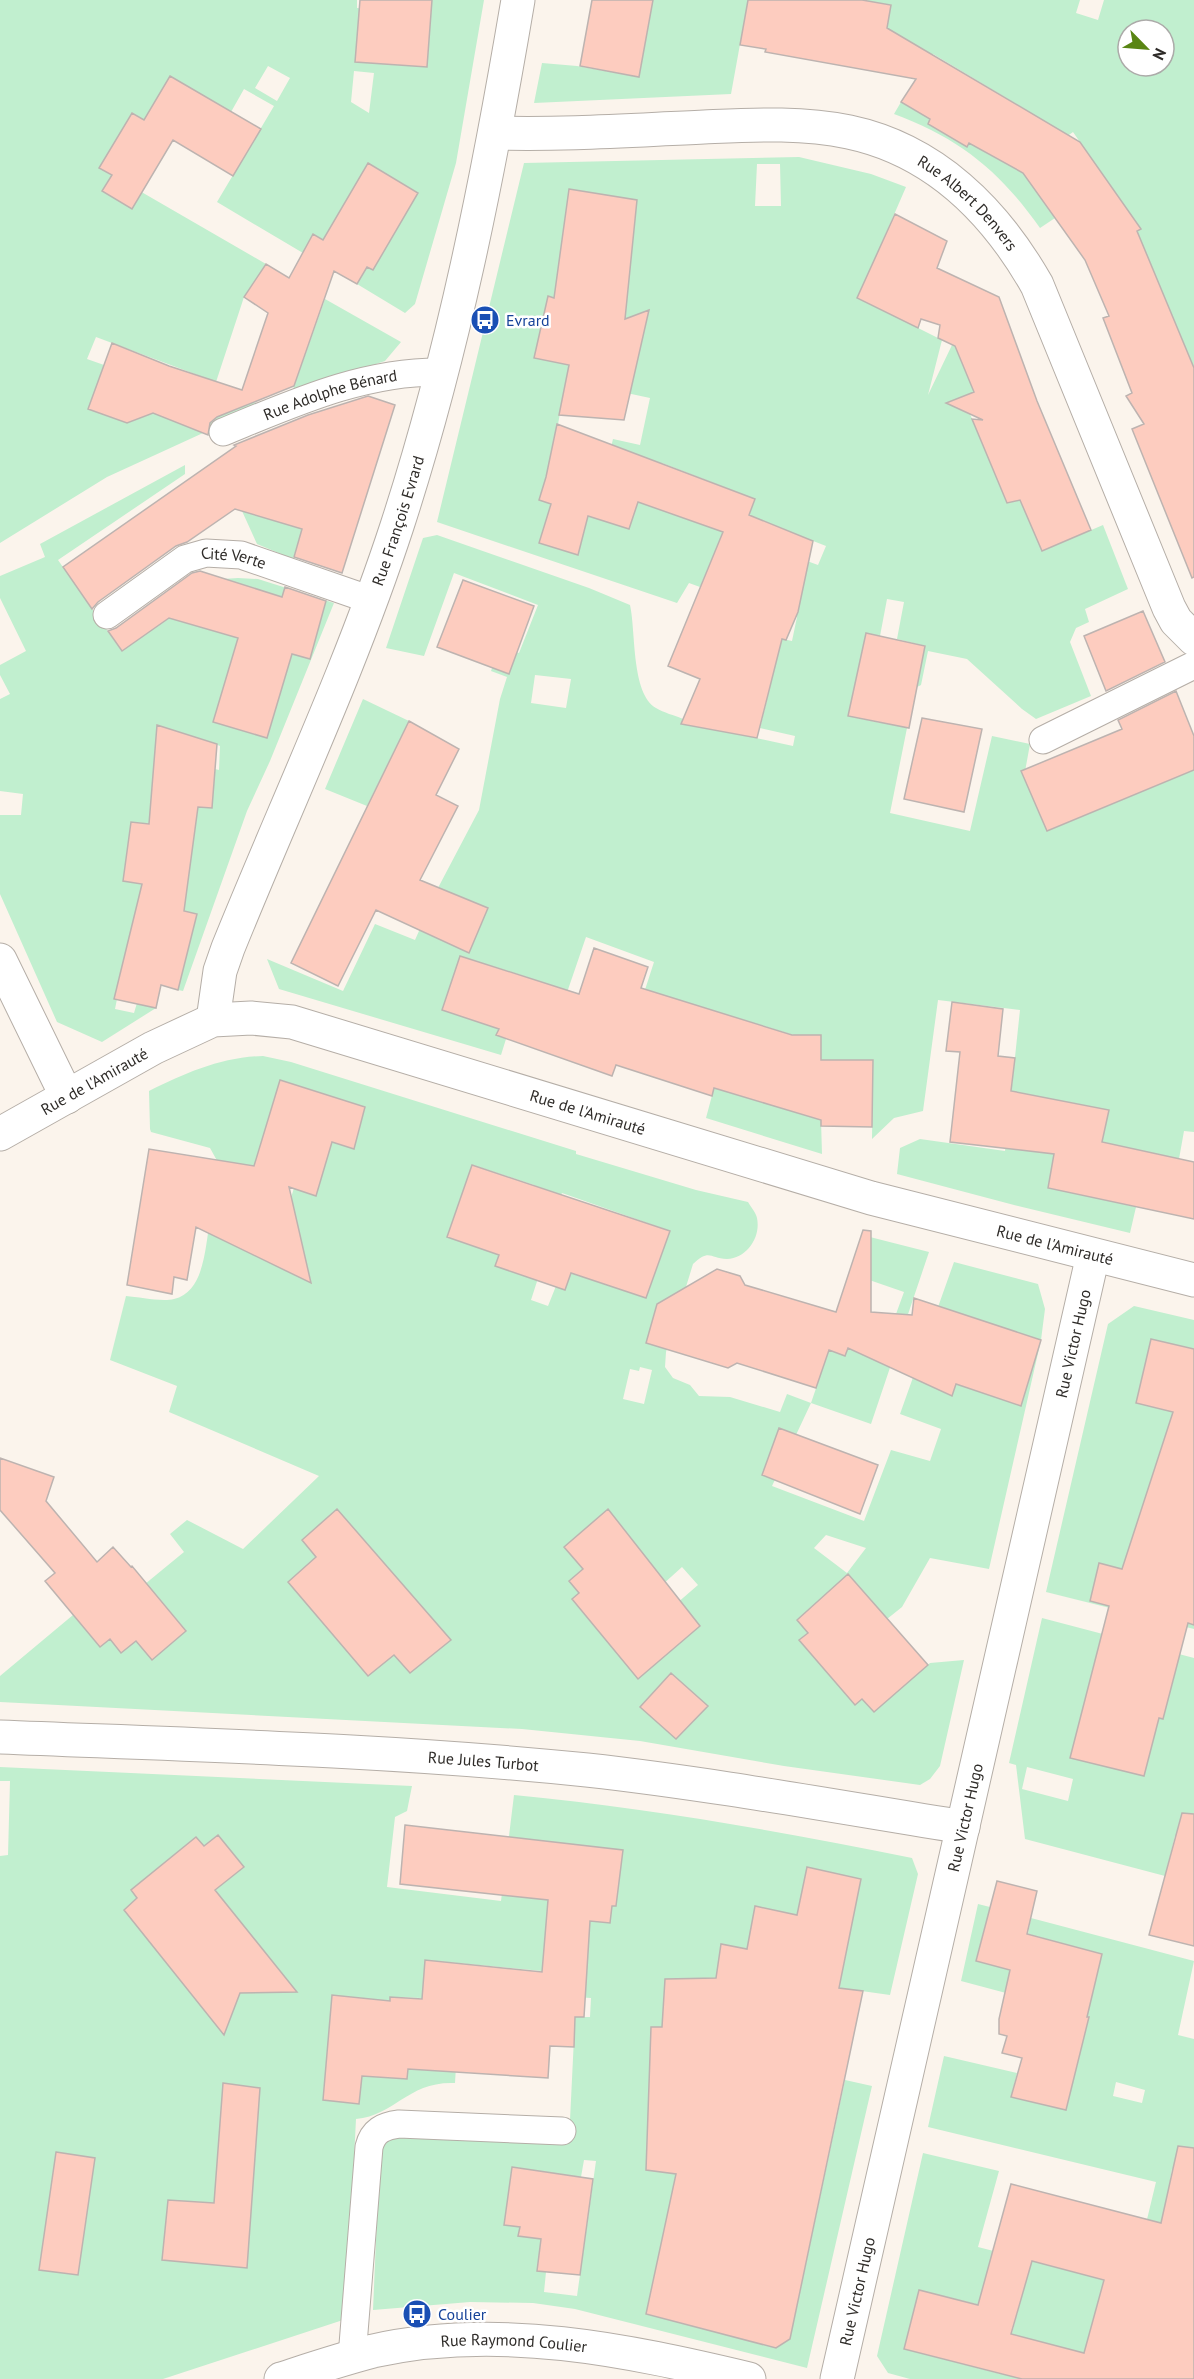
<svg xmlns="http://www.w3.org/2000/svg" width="1194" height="2379" font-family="'PT Sans',sans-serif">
<rect width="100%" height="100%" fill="#fbf4ec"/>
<!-- green -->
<path fill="#c1efcf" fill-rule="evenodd" d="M0,0H357V8L375,9L371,63L427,67L432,0H484L456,163L415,304L405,313L357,284L367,267L373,269L418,193L368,163L323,240L313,235L303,253L217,202L274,106L244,89L231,112L144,120L132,113L100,168L266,264L244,297L216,382L96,337L87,359L104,365L88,409L127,423L156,412L200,387L264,405L107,477L0,543ZM268,66L290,78L277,101L255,88ZM354,71L374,73L369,113L351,102Z
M653,0H748L731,94L534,103L542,63L577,66L639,77Z
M862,0H1080L1076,13L1098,20L1104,0H1194V407V368L1150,262L1096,285L1093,262L1140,229L1073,132L1026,166L1052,192L1041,199L1055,218L1040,228C1000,171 959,138 894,114L901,102L916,111L928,109L934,113L928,124L967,147L973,138L981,143L983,151L999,160L1028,111L933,54L880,66L891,5ZM1128,30H1164V66H1128Z
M799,157L871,174L906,187L870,270L912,325L942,340L928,395L952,345L955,346L974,392L963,397L1007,503L1020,500L1042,551L1103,525L1128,589L1085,609L1089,622L1076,628L1070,642L1091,696L1036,719L1022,709L967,659L928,651L921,685L915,688L890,813L970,831L992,736L1030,744L1024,777L1047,831L1194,770V1132L1184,1131L1179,1159L1102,1142L1108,1110L1069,1102L1060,1126L1048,1187L1136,1207L1130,1233L1014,1205L897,1174L900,1148L920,1139L1005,1151L1020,1010L938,1000L923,1111L894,1118L872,1139L873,1061L821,1060V1036H797L647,991L620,1067L654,962L586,937L560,1013L527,977L460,956L443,1010L499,1029L497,1035L506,1039L501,1055L279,989L267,959L343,991L375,924L415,940L439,886L479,810L500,699L507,677L491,671L500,646L519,653L538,605L454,573L424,656L386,648L423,538L437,535L589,588L630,605C636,632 631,693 656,708C664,713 674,715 683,719L681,724L715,729L793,746L795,736L760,728L767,700L718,686L742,630L792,641L797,617L751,607L785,553L818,565L826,546L749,516L755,499L662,463L657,489L704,503L723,532L700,587L689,583L677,603L437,522L524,163ZM757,164H780L781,206H755ZM569,189L637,200L627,290ZM566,380L650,398L640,445L613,439L604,476L629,529L539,500L551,463ZM550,508L587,520L578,555L540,543ZM887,599L904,602L897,639L925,646L918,680L891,674L881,723L853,717L857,695L853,693L866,633L880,636ZM535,675L571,679L566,708L531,703Z
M325,299L401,342L385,361L292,392Z
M185,465V474L58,560L121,650L213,589L207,580L238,578L258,579L334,603L270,761L247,811L183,991L178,990L197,914L117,999L115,1009L134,1013L137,1003L156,1008L102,1042L57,1022L0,894V815H21L23,794L0,791V699L10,694L0,675V665L26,651L0,598V576L45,557L40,544ZM207,741L220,746L219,770L215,769L211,808L151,803ZM131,822L195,828L192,851L183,889L123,881Z
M227,478L302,529L293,559L257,544Z
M363,699L409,721L367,806L325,789Z
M263,1056L291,1062L576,1151V1154L696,1190L748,1202C751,1207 756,1213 757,1218C761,1237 747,1258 727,1259C710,1259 710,1248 693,1264L666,1352L665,1367L673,1378L690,1385L699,1396L730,1397L780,1412L787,1394L811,1403L829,1350L845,1355L853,1334L880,1358L904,1292L849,1273L862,1235L929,1252L871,1424L811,1403L772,1486L864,1521L891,1450L930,1461L941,1429L900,1414L954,1262L1038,1284L1045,1309L1041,1340L989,1569L930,1558L902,1607L887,1619L842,1580L797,1620L808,1633L799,1640L855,1705L862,1699L874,1712L930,1663L964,1660L940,1766L930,1779L920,1785L784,1766L640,1741L522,1729L0,1702V1676L73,1615L100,1647L110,1639L121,1653L136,1641L152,1660L186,1630L155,1593L136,1607L128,1598L184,1552L170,1534L187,1520L243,1549L319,1476L169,1412L177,1386L110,1360L126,1296C139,1297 162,1302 174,1299C205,1292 205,1246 210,1221L311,1282L299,1231L240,1206L241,1204L210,1148L151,1132L150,1129L149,1091C185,1073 222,1057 263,1056ZM280,1080L365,1107L354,1148L332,1142L316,1195L294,1188L285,1217L267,1123ZM473,1165L534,1185L559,1200L562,1193L670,1231L646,1298L571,1273L565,1290L556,1286L548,1306L531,1300L552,1235L496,1266L499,1255L447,1237ZM640,1367L652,1370L644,1404L623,1399L630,1369L639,1371ZM337,1510L316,1557L302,1540ZM826,1535L866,1548L847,1573L814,1548ZM617,1540L641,1604L682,1567L698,1585L676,1604L635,1658L627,1665L572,1600L579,1593L569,1581ZM671,1673L708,1706L676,1739L640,1707Z
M714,1088L821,1120L822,1154L706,1118Z
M1134,1306L1194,1320V1349L1151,1339L1136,1403L1194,1416V1629L1046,1592L1108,1324Z
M1042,1618L1194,1658V1823L1189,1839L1175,1836L1165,1876L1025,1839L1016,1765L1009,1763ZM1113,1644L1178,1661L1172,1686L1150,1680L1146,1698L1167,1704L1163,1719L1159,1718L1144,1775L1082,1761L1086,1743L1075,1739L1097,1657L1108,1660ZM1027,1767L1073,1779L1068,1801L1022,1789Z
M0,1767L412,1786L407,1811L395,1817L387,1887L501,1901L514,1795C648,1808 780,1831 912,1858L918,1874L890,1995L762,1977L646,2314L776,2348L790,2339L845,2080L872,2086L807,2368L575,2309L533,2303L470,2302L373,2310L380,2146L392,2136L569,2141L575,2017H590L591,1998L576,1997L542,1971L425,1960L422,1998L391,1997L388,2020L332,1996L323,2100L359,2104L362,2076L407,2079L411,2030L458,2033L455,2083C408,2081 396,2115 356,2119L346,2319L163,2379H0V1856L8,1855L10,1781H0ZM218,1835L244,1867L215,1890L247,1930L233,1941L124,1910L137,1898L132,1891L196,1837L204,1846ZM584,2160L596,2161L577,2296L544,2292L546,2272L537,2270L541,2239L519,2236L520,2227L504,2225L512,2167L581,2177Z
M978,1904L990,1907L976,1960L1011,1970L1006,1993L961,1981Z
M1031,1918L1194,1961L1178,2035L1194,2039V2173L1172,2169L1168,2192L1194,2300V2313L1094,2317L1087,2343L1104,2358L1036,2341L1024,2379H910L888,2373L877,2356L923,2153L999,2171L978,2247L1131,2286L1156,2182L928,2127L944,2056L1017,2073L1011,2097L1066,2110L1089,2018L1059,2009L1084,1978L1091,1951L1028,1934ZM1116,2082L1145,2090L1142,2103L1113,2096ZM995,2284L1023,2292L1001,2374L904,2349L919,2290L988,2307Z"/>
<!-- building -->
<path fill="#fdccbf" stroke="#bdb3b0" stroke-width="1.5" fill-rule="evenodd" d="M360,0H432L427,67L355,62Z
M592,0H653L639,77L580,66Z
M748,0H862L891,5L887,28L1080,142L1141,229L1137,231L1194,368V577L1192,578L1132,429L1144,424L1126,396L1132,393L1103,318L1109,316L1085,260L1023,173L969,143L967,147L928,124L930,119L901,102L916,79L765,52L766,49L740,45Z
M170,76L261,129L233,176L173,140L132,209L102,191L112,175L99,168L132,113L144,120Z
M368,163L418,193L373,270L367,267L357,284L334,271L294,386L217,417L210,423L208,435L153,413L127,423L88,409L112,343L169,366L242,390L268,313L244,297L266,264L289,278L313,234L323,240Z
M569,189L637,200L625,319L649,310L624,420L559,415L569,365L534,358L548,296L554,298Z
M895,214L947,241L937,268L999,297L1037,401L1091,530L1042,551L1020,500L1007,503L972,419L983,420L946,403L974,392L955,346L938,338L940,325L921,319L918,328L857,298Z
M368,396L395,405L342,573L294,557L302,529L235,509L187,542L176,546L98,602L92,609L63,567L236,446L234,445L308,415Z
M557,424L755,499L749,515L813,541L798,612L786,640L782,639L757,738L681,724L700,679L668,666L723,532L638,502L629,529L588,516L578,555L539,543L551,504L539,500L546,477Z
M200,571L282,597L285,587L326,601L310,659L292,654L267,738L213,722L238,638L169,618L122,651L108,631L116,628L192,573Z
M463,580L534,606L509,674L437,647Z
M1143,611L1165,662L1106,691L1084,636Z
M866,633L925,646L909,728L848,716Z
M1176,691L1194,736V770L1047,831L1021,771L1122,729L1118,720Z
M922,718L982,729L964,812L904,799Z
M409,721L459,749L436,795L458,806L420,880L488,908L469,953L376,910L338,986L291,963Z
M157,725L217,744L212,808L198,807L184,911L197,914L178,990L161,985L156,1008L114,999L142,884L123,881L131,822L149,824Z
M594,948L648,967L641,988L792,1035H821V1060H873L872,1127L821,1126V1120L774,1106L714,1088L712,1096L616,1065L612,1076L496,1035L499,1029L442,1010L460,956L579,994Z
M952,1002L1003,1009L998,1056L1015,1058L1011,1091L1109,1110L1102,1142L1194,1162V1219L1048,1188L1054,1154L950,1142L960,1052L946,1051Z
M280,1080L365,1107L354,1149L332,1142L316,1196L289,1187L311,1283L196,1227L187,1280L174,1277L172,1294L127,1285L149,1149L254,1166Z
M472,1165L670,1231L646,1298L571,1273L565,1290L495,1266L499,1255L447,1237Z
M863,1230L871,1231V1312L912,1315L914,1298L1041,1340L1021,1406L956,1384L952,1396L848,1348L845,1356L829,1350L816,1388L737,1363L728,1368L646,1343L657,1304L717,1269L740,1276L745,1285L836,1312Z
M1151,1339L1194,1349V1625L1188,1623L1163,1719L1159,1718L1144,1776L1070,1758L1109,1606L1090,1601L1099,1563L1122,1569L1173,1412L1136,1403Z
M779,1428L878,1465L860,1514L762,1475Z
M0,1458L54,1477L46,1501L97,1562L113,1547L131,1567L132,1566L186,1631L152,1660L136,1641L121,1653L110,1639L100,1647L45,1581L55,1573L0,1510Z
M337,1509L451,1640L410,1673L394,1655L368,1676L288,1582L316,1557L302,1540Z
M608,1509L700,1626L638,1679L572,1599L579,1593L569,1581L583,1569L564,1547Z
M848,1574L928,1665L874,1712L862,1699L855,1705L799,1640L808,1633L797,1620Z
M671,1673L708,1706L676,1739L640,1707Z
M1182,1813L1194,1814V1946L1149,1935Z
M405,1825L623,1850L616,1906H612L610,1923L590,1921L584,2017H575L574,2047L550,2046L548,2078L408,2069L407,2079L362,2076L359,2104L323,2100L332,1995L390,2001V1997L422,1999L425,1960L542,1972L548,1900L400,1884Z
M218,1835L244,1867L215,1890L297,1992L240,1993L224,2035L124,1910L137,1898L131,1890L196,1837L204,1846Z
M807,1867L861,1879L839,1988L863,1991L790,2339L776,2348L646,2314L676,2174L646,2170L651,2027H662L665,1979L716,1978L721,1944L747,1949L755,1906L797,1915Z
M997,1881L1037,1891L1027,1934L1102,1954L1087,2017H1089L1066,2110L1011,2097L1022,2058L1002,2053L1007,2036L999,2034V2019L1010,1970L976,1961Z
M223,2083L260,2088L247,2268L162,2260L168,2200L214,2203Z
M1178,2146L1194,2148V2379H1022L904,2349L919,2290L978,2305L1011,2184L1161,2223ZM1032,2261L1104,2280L1084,2353L1011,2334Z
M56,2152L95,2158L78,2275L39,2270Z
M512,2167L593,2179L580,2275L537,2271L541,2239L518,2236L520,2227L504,2225Z"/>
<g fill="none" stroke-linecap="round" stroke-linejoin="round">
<!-- lane casing -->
<g stroke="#b5aea7" stroke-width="29">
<g id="lane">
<path id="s1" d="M223,432C294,403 363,371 442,372"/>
<path id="s2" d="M107,615L185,559L206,553L241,555L371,600"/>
<path d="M1043,740L1194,665"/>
<path d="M352,2357L369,2147C373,2131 383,2126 399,2124L562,2131"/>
</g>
</g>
<!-- street casing -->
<g stroke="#b5aea7" stroke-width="35">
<g id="street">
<path id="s3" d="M495,133C564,135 634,130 704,127C752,125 801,122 849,132C934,150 995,211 1037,285L1169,608L1176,621L1194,639"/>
<path d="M0,960L67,1097"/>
<path id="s4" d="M213,1020L220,971L228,948C285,807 350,670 397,526C453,354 488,178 518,0"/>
<path id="s5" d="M0,1134L153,1048L213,1020L251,1018L292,1022L871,1198L1194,1280"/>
<path id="s6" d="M0,1737C196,1745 392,1750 587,1770C713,1784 838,1807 963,1827"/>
<path id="s7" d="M281,2379C312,2369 342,2359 373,2351C499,2323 627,2350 749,2379"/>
<path id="s8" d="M837,2379L1093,1255"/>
</g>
</g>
<!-- lane -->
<use href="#lane" stroke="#fff" stroke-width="27"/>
<!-- street -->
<use href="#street" stroke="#fff" stroke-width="33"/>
</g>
<!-- icons -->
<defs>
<g id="bus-disc" transform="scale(1.5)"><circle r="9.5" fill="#1a4fb4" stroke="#fff"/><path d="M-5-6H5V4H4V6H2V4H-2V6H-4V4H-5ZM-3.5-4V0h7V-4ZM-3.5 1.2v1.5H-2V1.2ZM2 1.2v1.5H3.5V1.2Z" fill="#fff"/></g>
</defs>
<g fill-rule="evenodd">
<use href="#bus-disc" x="485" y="320"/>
<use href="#bus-disc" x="417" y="2314"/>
</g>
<g text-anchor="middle" stroke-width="5" stroke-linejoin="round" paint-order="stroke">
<!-- street labels -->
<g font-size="16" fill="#2f2c29" stroke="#fff">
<text dy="6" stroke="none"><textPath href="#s3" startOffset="496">Rue Albert Denvers</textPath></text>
<text dy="6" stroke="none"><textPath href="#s1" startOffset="114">Rue Adolphe Bénard</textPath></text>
<text dy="6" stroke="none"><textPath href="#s4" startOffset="534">Rue François Evrard</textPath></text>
<text dy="6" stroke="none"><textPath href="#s2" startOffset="146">Cité Verte</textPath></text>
<text dy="6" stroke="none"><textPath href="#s5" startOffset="108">Rue de l'Amirauté</textPath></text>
<text dy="6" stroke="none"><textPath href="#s5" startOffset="630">Rue de l'Amirauté</textPath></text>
<text dy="6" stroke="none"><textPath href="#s5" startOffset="1116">Rue de l'Amirauté</textPath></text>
<text dy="6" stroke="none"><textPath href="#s8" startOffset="1062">Rue Victor Hugo</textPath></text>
<text dy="6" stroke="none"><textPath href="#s6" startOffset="484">Rue Jules Turbot</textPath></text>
<text dy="6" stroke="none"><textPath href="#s8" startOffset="576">Rue Victor Hugo</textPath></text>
<text dy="6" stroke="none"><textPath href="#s8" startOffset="90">Rue Victor Hugo</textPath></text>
<text dy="6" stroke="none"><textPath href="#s7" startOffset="238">Rue Raymond Coulier</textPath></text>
</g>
<!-- transit labels -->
<g font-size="16" fill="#164399" stroke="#fff" text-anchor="start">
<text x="506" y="326">Evrard</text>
<text x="438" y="2320">Coulier</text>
</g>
</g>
<!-- north arrow -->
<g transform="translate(1146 48) rotate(115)"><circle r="28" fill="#ffffff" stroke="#acaba9" stroke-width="1.5"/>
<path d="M0-4.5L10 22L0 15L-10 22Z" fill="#598513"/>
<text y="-9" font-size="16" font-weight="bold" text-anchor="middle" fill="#2f2c29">N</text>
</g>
</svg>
